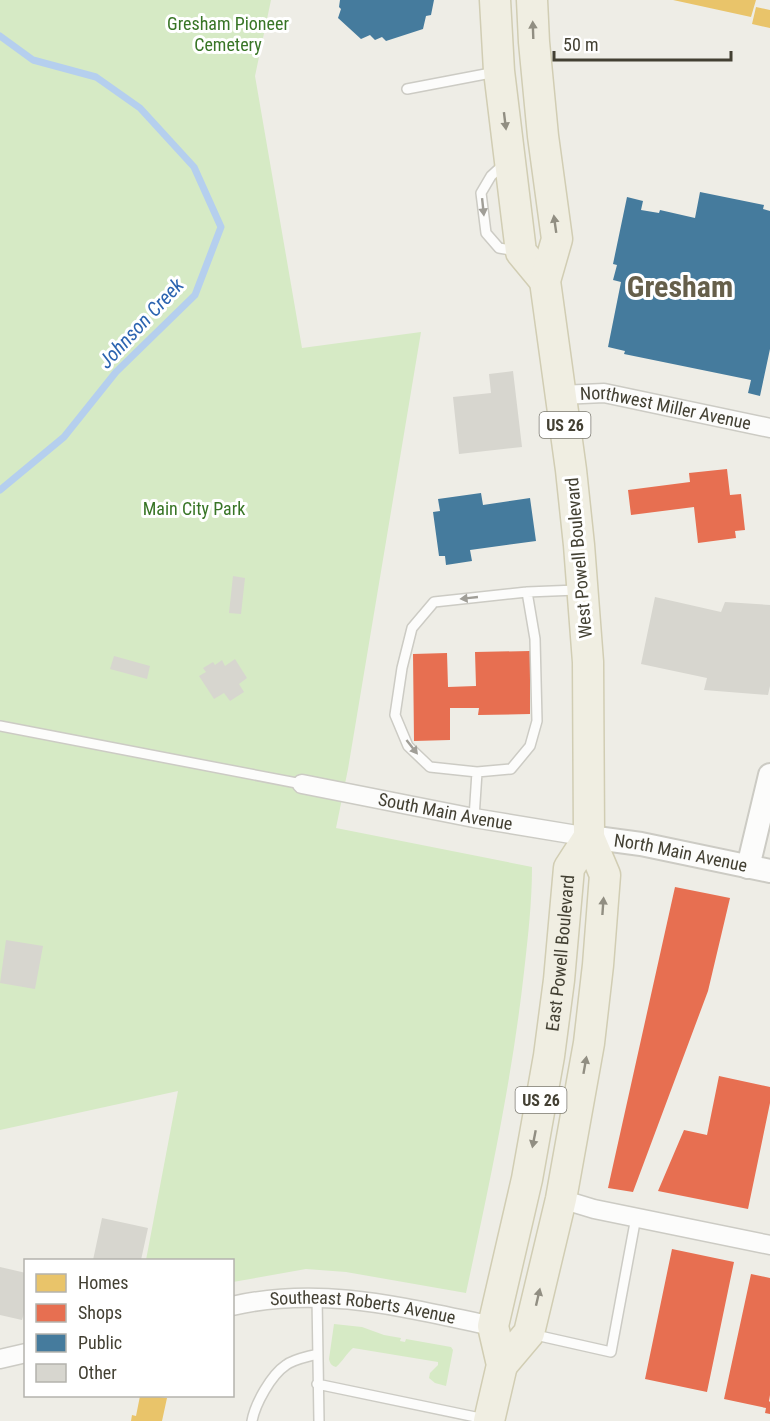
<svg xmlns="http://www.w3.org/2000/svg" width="770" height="1421" font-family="'Roboto Condensed',sans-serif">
<rect width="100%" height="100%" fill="#eeede6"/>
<!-- green -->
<path fill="#d6eac5" d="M0,0H271L255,76L302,348L421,332L348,769L336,828L532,867C532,902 528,937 524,972C512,1080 489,1186 466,1293L346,1272L306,1269L233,1282L232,1260H146L178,1091L0,1130Z
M334,1324L362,1327L384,1335L401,1338L400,1341L405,1342L406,1339L451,1347L453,1350L446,1386L435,1383L429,1378L430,1373L438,1365V1362L353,1348C346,1354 343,1361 336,1367C332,1366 330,1364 329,1359Z"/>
<!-- homes -->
<path fill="#e9c46a" d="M673,0H756L751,17Z
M756,7L770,10V28L752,24Z
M140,1396H151L167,1398L162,1421H131L132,1415L136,1416Z"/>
<!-- shops -->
<path fill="#e76f51" d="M727,469L730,495L741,494L745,530L735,531L736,538L698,543L694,507L631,515L628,490L690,482L689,473Z
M530,651V714L478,715L479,708H450V740L414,741L413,654L447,653L448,687L476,686L475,652Z
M675,887L730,898L708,991L633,1192L608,1188Z
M719,1076L770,1087V1103L748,1209L658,1191L684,1130L707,1135Z
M672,1249L734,1262L707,1392L645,1379Z
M751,1274L770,1278V1395L769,1401L770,1402V1414L765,1413L766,1408L724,1399Z"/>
<!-- public -->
<path fill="#457b9d" d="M340,0H434L431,15L426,16L423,29L386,41L382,37L375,40L370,35L361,39L338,18L341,9L339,7Z
M700,192L764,205L763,209L770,211V349L760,396L748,393L751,380L624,354L625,351L608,347L621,282L613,280L617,265L613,264L627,197L643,201L641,210L659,213L660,210L695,218Z
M481,493L483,505L530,498L536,541L470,550L472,561L446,565L445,556H439L433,512L440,511L438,499Z"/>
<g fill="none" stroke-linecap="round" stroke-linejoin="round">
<!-- stream -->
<path stroke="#b5cfee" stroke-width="7" d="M0,36L33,60L96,77L140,108L194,167L221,227L195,295L116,372L64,437L0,490"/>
</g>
<!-- building -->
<path fill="#d7d6cf" d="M513,371L522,447L459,454L453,397L491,393L489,374Z
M233,576L245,578L241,614L229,613Z
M655,597L721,612L725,602L770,605V686L768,695L704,690L707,678L641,664Z
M114,656L150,666L147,679L110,669Z
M235,659L247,678L239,684L244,692L230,701L224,693L214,699L199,676L206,672L203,668L213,662L215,665L222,660L225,666Z
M6,940L43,946L35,989L0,983Z
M102,1218L148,1228L141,1260H93Z
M0,1267L26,1273V1306L22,1320L0,1315Z"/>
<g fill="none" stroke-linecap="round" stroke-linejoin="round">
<!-- service casing -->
<g stroke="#cccbc4" stroke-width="12">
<path id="service" d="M407,89L496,72
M503,165L491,176L481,193L486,233L499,248L517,251
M527,592L535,639L537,721L530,746L511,769L477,772L430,767L408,746L395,715L402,668L412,628L434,602L527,592L577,590
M0,726L302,784
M474,818L477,772
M317,1297L319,1421
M531,1334L611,1352L636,1217
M317,1384L485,1419
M252,1421C255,1404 271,1375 286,1365C294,1359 307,1357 317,1354"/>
</g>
<!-- minor casing -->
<g stroke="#cccbc4" stroke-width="21">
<g id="minor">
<path id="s1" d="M561,395L604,393L770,428"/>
<path id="s2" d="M302,784L474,818L589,837"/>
<path d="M561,1199L594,1209L770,1245"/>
<path id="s3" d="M232,1306C323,1285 405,1308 493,1326"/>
<path d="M0,1359L26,1353"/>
</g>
</g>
<!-- tertiary casing -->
<g stroke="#cccbc4" stroke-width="26">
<g id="tertiary">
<path id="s4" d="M589,837L641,844L770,871"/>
<path d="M748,867L770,775"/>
</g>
</g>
<!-- primary casing -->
<g stroke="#d1cdb3" stroke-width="33">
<g id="primary">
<path d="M495,0L499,71L521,252L545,281"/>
<path d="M502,1365L529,1333L561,1199L589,1043L598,965L605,875L589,837L588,662L579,545L571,470L545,281L557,239L543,136L534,42L532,0"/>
<path id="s5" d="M489,1421L502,1365L493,1326L527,1179L549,1056L559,980L569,868L589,837"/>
</g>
</g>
<!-- service -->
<use href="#service" stroke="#fcfcfb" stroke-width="9"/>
<!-- minor -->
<use href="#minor" stroke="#fcfcfb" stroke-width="18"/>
<!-- tertiary -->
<use href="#tertiary" stroke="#fcfcfb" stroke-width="22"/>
<!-- primary -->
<use href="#primary" stroke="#f0eee2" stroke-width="30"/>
</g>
<!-- one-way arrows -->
<defs><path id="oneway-solid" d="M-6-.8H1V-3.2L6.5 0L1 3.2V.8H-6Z" transform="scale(1.5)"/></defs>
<g fill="#918e82">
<use href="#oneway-solid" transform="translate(533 30) rotate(-92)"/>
<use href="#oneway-solid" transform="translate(505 121) rotate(83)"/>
<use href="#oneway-solid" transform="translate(555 224) rotate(-98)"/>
<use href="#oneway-solid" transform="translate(603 906) rotate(-86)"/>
<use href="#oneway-solid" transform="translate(585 1065) rotate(-80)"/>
<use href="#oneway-solid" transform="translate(534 1139) rotate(101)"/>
<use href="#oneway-solid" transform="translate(538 1297) rotate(-77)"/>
</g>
<g fill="#a09e97">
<use href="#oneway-solid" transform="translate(483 207) rotate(84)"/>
<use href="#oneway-solid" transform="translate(469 598) rotate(174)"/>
<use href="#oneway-solid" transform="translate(412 747) rotate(52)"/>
</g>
<g text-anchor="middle" stroke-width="6" stroke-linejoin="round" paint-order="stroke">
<!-- shield labels -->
<g fill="#fff" stroke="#7b7970" stroke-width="1.5">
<rect x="539.5" y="412" width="51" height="26" rx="4.5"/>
<rect x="515.5" y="1087" width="51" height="26" rx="4.5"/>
</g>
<g font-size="16" font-weight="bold" fill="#434033">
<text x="565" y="431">US 26</text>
<text x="541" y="1106">US 26</text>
</g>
<!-- park labels -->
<g font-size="18" fill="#387526" stroke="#fff">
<text x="228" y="30">Gresham Pioneer<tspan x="228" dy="21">Cemetery</tspan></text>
<text x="194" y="515">Main City Park</text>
</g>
<!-- street labels -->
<g font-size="18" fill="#434033" stroke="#fff">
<text dy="6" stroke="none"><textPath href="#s1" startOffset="106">Northwest Miller Avenue</textPath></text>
<text transform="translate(579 558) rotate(-95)" y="6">West Powell Boulevard</text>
<text dy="6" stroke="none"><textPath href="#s2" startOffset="146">South Main Avenue</textPath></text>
<text dy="6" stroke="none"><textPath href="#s4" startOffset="93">North Main Avenue</textPath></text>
<text dy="6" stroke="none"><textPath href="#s5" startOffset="477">East Powell Boulevard</textPath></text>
<text dy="6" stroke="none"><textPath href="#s3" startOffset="132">Southeast Roberts Avenue</textPath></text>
</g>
<!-- water labels -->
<g font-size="20" font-style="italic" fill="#2c64b0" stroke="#fff">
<text transform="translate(141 323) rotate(-47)" y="7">Johnson Creek</text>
</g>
<!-- town labels -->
<g font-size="30" font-weight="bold" fill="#665f4a" stroke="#fff">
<text x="680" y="297">Gresham</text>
</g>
</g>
<!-- legend -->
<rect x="24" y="1259" width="210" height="138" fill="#ffffff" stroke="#b4b3ad" stroke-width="1.5"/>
<rect x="36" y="1274" width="30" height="18" fill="#e9c46a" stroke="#b4b3ad" stroke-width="1.5"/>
<text x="78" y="1289" font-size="18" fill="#434033">Homes</text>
<rect x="36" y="1304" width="30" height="18" fill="#e76f51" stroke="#b4b3ad" stroke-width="1.5"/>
<text x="78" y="1319" font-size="18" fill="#434033">Shops</text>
<rect x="36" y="1334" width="30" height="18" fill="#457b9d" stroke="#b4b3ad" stroke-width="1.5"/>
<text x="78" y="1349" font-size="18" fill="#434033">Public</text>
<rect x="36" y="1364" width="30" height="18" fill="#d7d6cf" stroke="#b4b3ad" stroke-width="1.5"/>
<text x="78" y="1379" font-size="18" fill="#434033">Other</text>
<!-- scale -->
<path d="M554 51v9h177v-9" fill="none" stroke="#434033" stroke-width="3"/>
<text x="563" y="51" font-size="18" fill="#434033" stroke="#ffffff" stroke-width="4.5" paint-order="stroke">50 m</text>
</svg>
